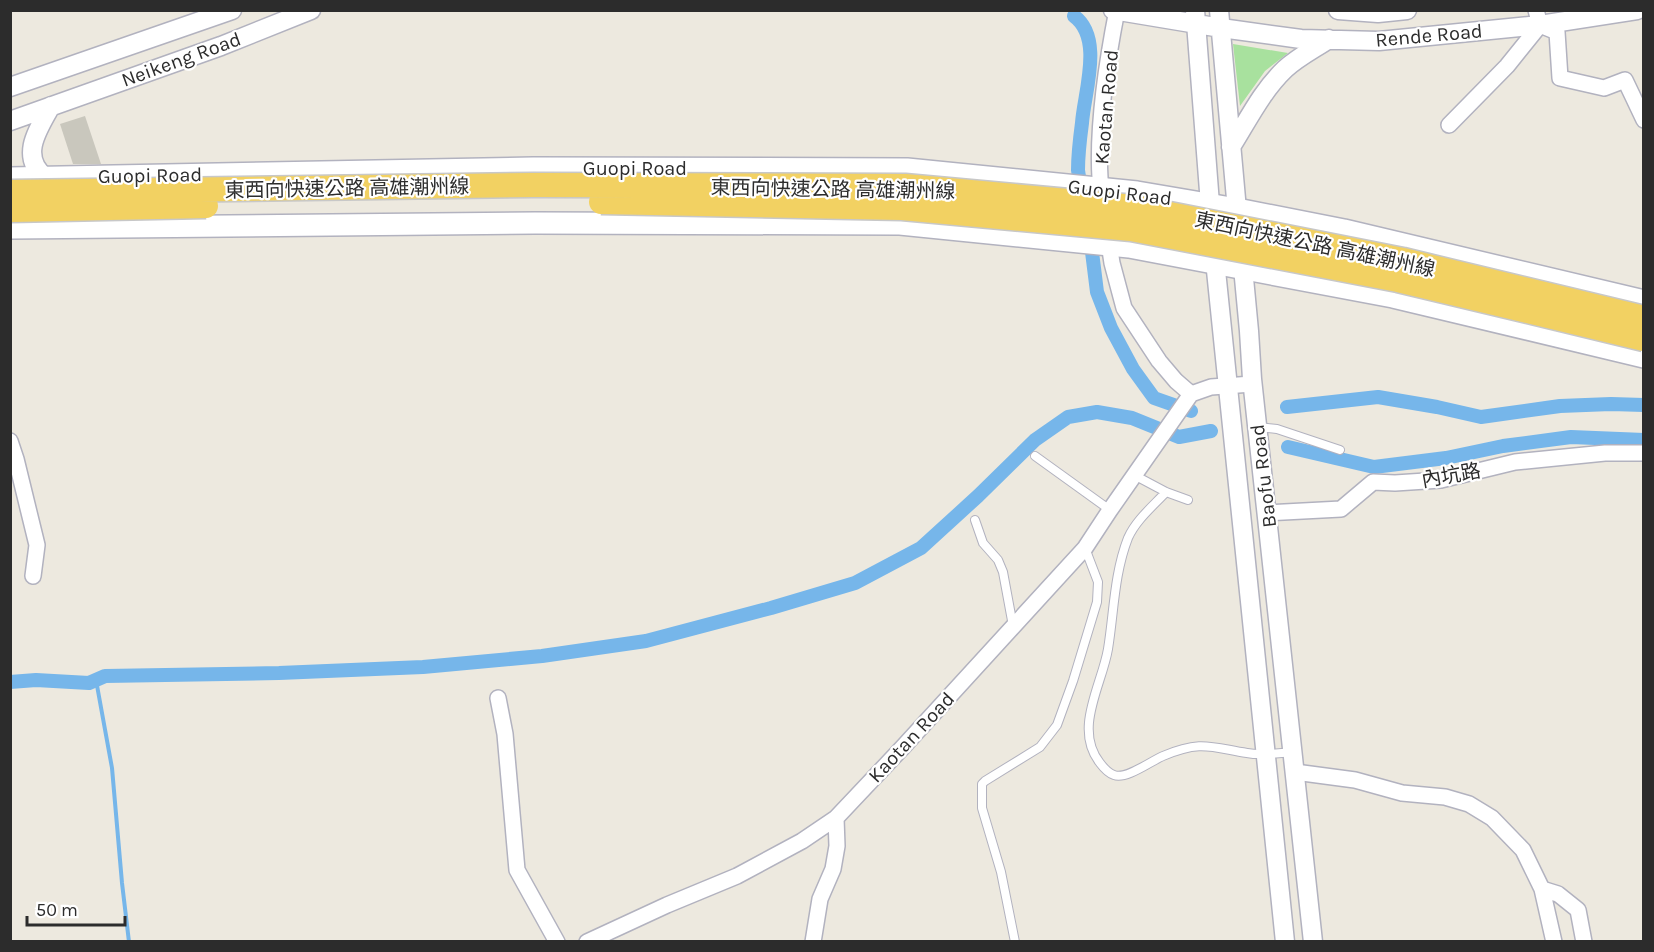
<svg xmlns="http://www.w3.org/2000/svg" width="1654" height="952" font-family="Karla,'Noto Sans TC',sans-serif">
<rect width="100%" height="100%" fill="#ede9df"/>
<!-- green -->
<path fill="#a8e19e" d="M1233,44L1288,53L1265,71L1240,106Z"/>
<g fill="none" stroke-linecap="round" stroke-linejoin="round">
<!-- stream -->
<path stroke="#76b6ea" stroke-width="4" d="M96,680L112,768L122,883L129,942"/>
<!-- canal -->
<path stroke="#76b6ea" stroke-width="14" d="M1074,16C1104,38 1084,93 1082,123C1080,138 1078,155 1078,170C1079,178 1081,186 1082,193
M1090,236L1097,292L1111,328L1133,369L1154,398L1191,411
M1287,407L1378,397L1437,407L1481,417L1560,406L1611,404L1644,405
M1288,447L1374,467L1446,458L1503,446L1571,437L1644,440
M10,682L36,680L89,683L105,676L279,673L423,667L542,656L646,641L771,608L855,583L921,548L978,496L1035,440L1068,417L1097,412L1132,418L1179,437L1211,431"/>
</g>
<!-- building -->
<path fill="#c9c7bd" d="M85,116L101,164H73L60,124Z"/>
<g fill="none" stroke-linecap="round" stroke-linejoin="round">
<!-- service casing -->
<g stroke="#b2b2bf" stroke-width="10">
<path id="service" d="M1259,427L1277,429L1340,450
M1035,456L1110,510
M1134,475L1166,492L1188,500
M1166,492C1153,506 1136,520 1128,538C1114,574 1114,612 1108,649C1102,685 1073,729 1100,763C1103,767 1108,773 1114,775C1126,780 1151,761 1163,756C1201,740 1210,747 1247,753C1262,756 1278,753 1293,752
M975,520L983,543L998,560L1003,572L1013,626
M1015,942L1001,872L982,808V784L985,781L1040,747L1057,725L1073,681L1097,602L1098,582L1085,548"/>
</g>
<!-- minor casing -->
<g stroke="#b2b2bf" stroke-width="18">
<path id="minor" d="M1540,25L1557,32L1560,78L1604,88L1625,80L1644,120
M1449,125L1507,66L1540,25L1536,10
M1102,198C1094,143 1106,66 1117,10
M1108,237L1112,263L1124,308L1159,361L1176,381L1191,394
M10,441L16,459L37,545L33,576
M1267,513L1341,509L1373,482L1395,483L1441,480L1515,462L1605,453H1644
M498,698L505,734L517,870L557,942
M1295,772L1355,780L1402,793L1445,797L1469,804L1492,818L1523,850L1542,889L1554,942
M1542,889L1558,894L1578,910L1584,942
M587,942L667,905L737,876L802,841L836,818L903,747L1085,548L1110,510L1191,394L1211,387L1252,384
M813,942L820,899L833,869L837,846L836,818"/>
</g>
<!-- tertiary casing -->
<g stroke="#b2b2bf" stroke-width="21">
<path id="tertiary" d="M1113,10L1221,28L1301,39L1379,41L1540,25L1637,10
M1195,10L1211,217
M1219,10L1238,221
M1338,10L1378,13L1407,10
M10,87L232,10
M10,121L221,46L311,10
M1231,147C1248,120 1262,91 1285,69C1298,57 1314,49 1329,39
M45,177C19,157 38,129 51,106
M1214,251L1285,942
M1242,257L1249,331L1252,379L1313,942"/>
</g>
<!-- secondary casing -->
<g stroke="#b2b2bf" stroke-width="24">
<path id="secondary" d="M10,178L533,168L907,169L1137,192L1237,209L1344,230L1644,301
M10,228L535,223L900,224L1129,247L1393,297L1644,357"/>
</g>
<!-- service -->
<use href="#service" stroke="#fff" stroke-width="8"/>
<!-- minor -->
<use href="#minor" stroke="#fff" stroke-width="15"/>
<!-- tertiary -->
<use href="#tertiary" stroke="#fff" stroke-width="18"/>
<!-- secondary -->
<use href="#secondary" stroke="#fff" stroke-width="21"/>
<!-- trunk-bridge casing -->
<g stroke="#c8c8c8" stroke-width="27" stroke-linecap="butt">
<path id="trunk-bridge" d="M10,192L534,185L905,186L1134,207L1403,260L1644,318
M601,202L902,208L1131,229L1398,280L1644,339
M10,210L206,206"/>
</g>
<!-- trunk-bridge -->
<use href="#trunk-bridge" stroke="#f2d162" stroke-width="24"/>
</g>
<g text-anchor="middle" stroke-width="4.5" stroke-linejoin="round" paint-order="stroke">
<!-- street labels -->
<g font-size="20" fill="#2c2c2c" stroke="#fff">
<text transform="translate(1429 35) rotate(-5)" y="7">Rende Road</text>
<text transform="translate(181 59) rotate(-20)" y="7">Neikeng Road</text>
<text transform="translate(1106 107) rotate(-85)" y="7">Kaotan Road</text>
<text x="635" y="175">Guopi Road</text>
<text transform="translate(150 175) rotate(-1)" y="7">Guopi Road</text>
<text transform="translate(347 188) rotate(-1)" y="7">東西向快速公路 高雄潮州線</text>
<text transform="translate(833 189) rotate(1)" y="7">東西向快速公路 高雄潮州線</text>
<text transform="translate(1120 192) rotate(7)" y="7">Guopi Road</text>
<text transform="translate(1315 244) rotate(12)" y="7">東西向快速公路 高雄潮州線</text>
<text transform="translate(1451 475) rotate(-10)" y="7">內坑路</text>
<text transform="translate(1263 476) rotate(-97)" y="7">Baofu Road</text>
<text transform="translate(911 737) rotate(-47)" y="7">Kaotan Road</text>
</g>
</g>
<!-- border -->
<rect width="1654" height="952" fill="none" stroke="#2c2c2c" stroke-width="24"/>
<!-- scale -->
<path d="M27 916v9h98v-9" fill="none" stroke="#2c2c2c" stroke-width="3"/>
<text x="36" y="916" font-size="18" fill="#2c2c2c" stroke="#ffffff" stroke-width="4.5" paint-order="stroke">50 m</text>
</svg>
